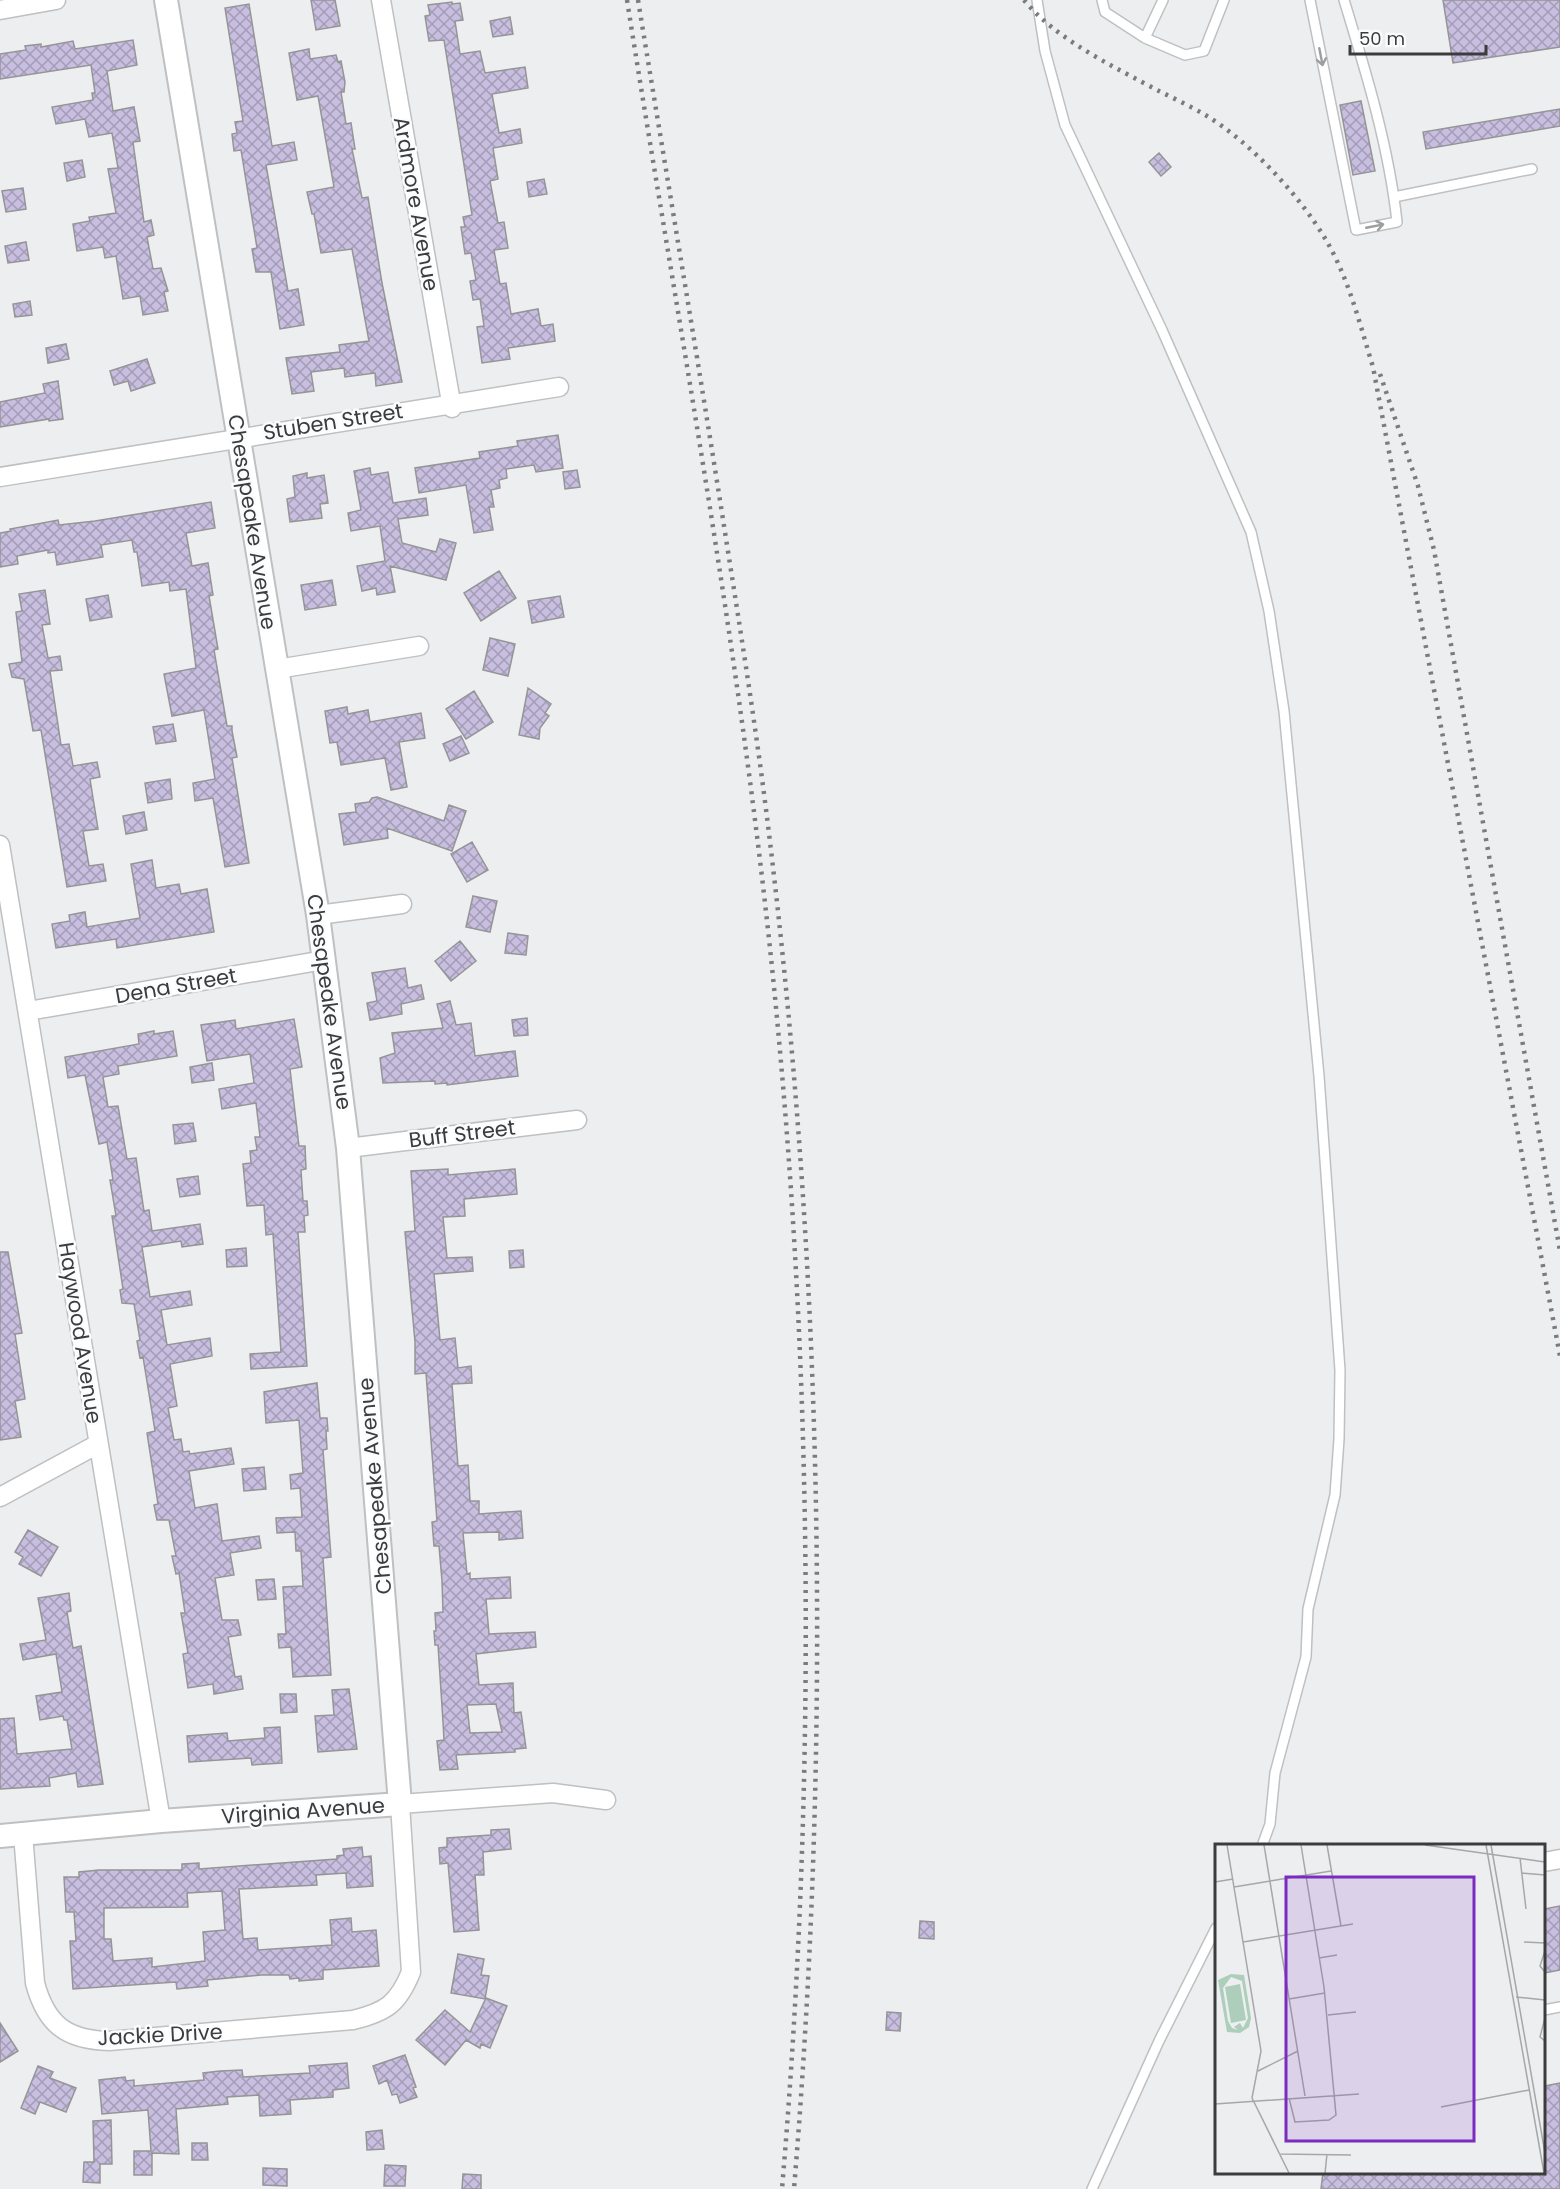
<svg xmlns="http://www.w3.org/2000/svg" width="1560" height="2189" font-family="Poppins,sans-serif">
<defs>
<pattern id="building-cross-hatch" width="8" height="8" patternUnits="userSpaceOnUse" patternTransform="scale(1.5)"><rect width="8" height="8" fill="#c8bfe0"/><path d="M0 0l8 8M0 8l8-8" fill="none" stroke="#a49cb7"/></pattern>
</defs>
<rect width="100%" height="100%" fill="#edeef0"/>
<!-- building -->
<path fill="url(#building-cross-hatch)" stroke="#959496" stroke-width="1.5" fill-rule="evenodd" d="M311,0H335L340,26L316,30Z
M1443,0H1560V47L1453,63Z
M452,2V4L460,3L463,20L455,21L460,54L480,51L485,73L525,67L528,88L492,94L499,133L520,129L522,143L493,148L498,179L490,181L498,223L504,222L508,248L494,250L500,284L506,283L511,314L538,309L541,326L553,324L555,341L508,348L510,359L482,363L477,327L484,326L480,299L473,300L470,281L476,280L471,253L465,254L461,227H465L463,217L472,215L444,40L429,41L425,16L430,15L428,5Z
M249,4L272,146L294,142L297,160L266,165L288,291L298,289L304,325L280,329L271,272H256L252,249L257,248L241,150L234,151L232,134L237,133L235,122L243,121L225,8Z
M510,17L513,34L493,37L490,21Z
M133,40L137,65L107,71L113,111L134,107L140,141L133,142L144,222L151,220L154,235L147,237L153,269L161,268L168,291L164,292L168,311L143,315L140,296L123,299L116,256L105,258L103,247L77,251L73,224L90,221L89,217L116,213L108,169L118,168L112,133L89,137L85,119L56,124L52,107L93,100L92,93H95L91,65L0,79V54L26,50L25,46L41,44V47L73,41L75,49Z
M309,49L310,59L336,55L338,62L341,61L345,82L344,92H341L346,124L351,123L355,149H352L362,198L368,197L382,283L402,382L376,386L375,373L345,377L344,368L311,372L314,391L292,394L286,358L340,352L339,345L369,341L352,249L321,253L314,214H312L307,192L334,187L318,96L297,100L289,53Z
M1361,101L1375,171L1353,175L1340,105Z
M1560,109V126L1426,149L1423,132Z
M1159,153L1171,167L1161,176L1149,162Z
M82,160L85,177L67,181L64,163Z
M544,179L547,194L529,197L527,182Z
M23,188L26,209L6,212L2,191Z
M26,242L29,260L8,263L5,246Z
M30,301L32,315L15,317L13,304Z
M66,344L69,359L48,363L46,348Z
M147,359L155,383L131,391L128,381L114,385L110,371Z
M58,381L63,419L49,421V419L0,427V402L45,393L43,384Z
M558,435L563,468L536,472L534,465L506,469L507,478L499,480L500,488L491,490L494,507H489L493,530L474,533L466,485L419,493L415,468L480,458L479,452L518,446L517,441Z
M370,468L371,475L388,472L393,503L426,498L428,515L398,519L402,543L436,552L440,539L456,543L446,580L390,566L395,592L377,595L376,588L362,591L357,566L385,561L380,526L351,531L348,513L361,510L354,471Z
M577,470L580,487L565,489L563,472Z
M307,473V478L324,475L328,503L320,504L322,518L290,522L287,499L295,497L293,476Z
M211,502L215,528L186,533L192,566L208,563L213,595L209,596L218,649L214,650L227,726H232V731L237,757L232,758L249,863L225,867L213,798L195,801L193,783L215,779L204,710L172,716L164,674L196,668L186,589L170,591L169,582L142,586L137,552H134L132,540L101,545L103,557L57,565L55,552L48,553V550L17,556L18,564L0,567V533L11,531L10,529L58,520L59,525L95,521Z
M499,571L516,598L481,621L464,593Z
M332,580L336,605L305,610L301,585Z
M45,590L50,624L42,625L48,658L60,656L62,670L50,671L61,745L69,744L73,766L97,762L100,777L90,779L98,829L83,831L89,866L103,864L106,881L67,887L41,730L33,731L24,679L12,677L9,664L22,662L16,612L22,611L19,594Z
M108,595L112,617L90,621L86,599Z
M560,596L564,617L532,623L528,601Z
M490,638L515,644L508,676L483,670Z
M528,688L551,704L545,713L549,716L540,728L539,739L519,735Z
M474,691L493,722L466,739L446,709Z
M347,707L348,714L368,710L370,722L421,713L425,738L399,742L407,787L391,790L385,758L341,765L337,742L330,743L325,711Z
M173,724L176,741L156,744L153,727Z
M461,736L469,753L450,761L443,744Z
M170,779L172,799L148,803L145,783Z
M377,797L444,821L449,805L466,811L452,851L387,828L388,838L344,845L339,814L356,812L355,804L369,802L372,798Z
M144,812L147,830L126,834L123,816Z
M472,842L488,870L467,882L451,854Z
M152,860L156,888L179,884L181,894L207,889L214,932L117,948L116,939L56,948L52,924L70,921L69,915L85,912L87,927L140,918L131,864Z
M473,896L497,901L490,932L466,927Z
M508,933L528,936L526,955L505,953Z
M460,941L476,961L451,981L435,961Z
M405,968L408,988L421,985L424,999L401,1004L402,1014L370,1020L367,1003L377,1001L372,973Z
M450,1001L456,1025L471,1023L475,1056L515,1051L518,1076L447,1085V1083L435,1084V1081L383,1083L380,1058L395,1053L392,1033L443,1028L437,1004Z
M527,1018L528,1035L514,1036L512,1020Z
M294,1019L302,1067L290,1069L299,1146H305L306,1169L301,1170L303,1201H307L308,1215L304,1216L305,1232H298L307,1366L251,1369L250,1354L281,1352L273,1234L266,1235L264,1205L247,1206L243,1164L251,1163L250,1151L257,1150L255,1137H260L256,1103L222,1109L219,1089L254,1083L250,1054L207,1061L201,1025L235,1020L236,1029Z
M154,1031V1034L173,1031L177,1056L118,1066L119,1074L103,1077L108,1107L118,1106L127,1159L136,1158L144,1211L149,1210L152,1231L200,1224L203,1244L182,1247L181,1241L142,1247L150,1297L190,1291L192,1305L161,1310L167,1345L210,1338L212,1356L170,1364L177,1406L168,1408L174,1440L181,1439L183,1452L189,1451L190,1454L231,1448L234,1464L189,1471L195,1508L217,1504L222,1541L259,1536L261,1548L230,1553L234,1575L215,1578L222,1620H238L241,1635L228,1637L235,1677L241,1676L243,1689L214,1694L213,1684L188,1688L183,1654L188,1653L181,1613H185L179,1573L176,1574L172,1556H176L169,1520H157L154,1505L158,1504L147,1433L155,1431L143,1357L140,1358L137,1341L140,1340L134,1304L122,1303L120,1290L123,1289L112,1216H116L110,1180H113L107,1142L99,1144L85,1075L68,1078L65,1057L139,1044L138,1034Z
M212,1063L214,1080L192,1083L190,1067Z
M193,1123L196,1141L175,1144L173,1125Z
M448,1169V1175L515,1169L517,1194L464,1199L465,1216L443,1217L447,1258L472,1257L473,1271L434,1274L440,1340L455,1338L458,1368L471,1366L472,1383L452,1384L458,1466L468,1465L470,1501H479V1514L521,1511L523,1538L499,1540V1532L463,1533L467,1574L470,1573V1579L510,1577L511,1598L486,1599L489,1634L535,1632L536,1647L476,1654L479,1685L513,1683L514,1713L521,1712L526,1748L515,1749V1752L456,1755L458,1769L440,1770L437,1741L444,1740L443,1722L438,1645H435L434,1631H436L435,1613L443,1612L442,1581L439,1546H434L432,1522L437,1521L426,1373L415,1374V1342L405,1232L415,1231L411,1171ZM496,1704L502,1732L470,1733L467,1705Z
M198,1176L200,1194L180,1197L177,1179Z
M246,1248L247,1266L227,1267L226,1250Z
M523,1250L524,1267L510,1268L509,1251Z
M0,1252H8L22,1333L15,1334L25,1399L15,1401L21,1437L0,1440Z
M317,1383L320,1418H327L328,1431H326L327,1449L323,1450L331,1557L323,1558L331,1675L293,1677L291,1647L279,1648L278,1634H286L283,1587L303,1586L301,1551H296L295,1532L277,1533L276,1518L302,1517L300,1488L291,1489L290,1475L303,1473L299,1420L266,1423L264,1392Z
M264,1467L266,1489L244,1491L242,1469Z
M28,1530L58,1547L41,1576L19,1564L23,1557L15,1552Z
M274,1579L276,1599L258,1600L256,1580Z
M69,1593L71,1611L67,1612L73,1648L81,1646L103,1784L78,1787L76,1773L49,1778L50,1786L0,1789V1719L14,1718L17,1754L72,1749L67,1720H64L63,1716L40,1720L36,1696L62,1692L56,1654L23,1660L20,1644L46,1640L38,1598Z
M349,1689L357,1749L318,1752L315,1716L334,1715L332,1690Z
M280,1694H296L297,1712L281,1713Z
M280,1727L282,1763L252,1765L251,1758L189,1762L187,1736L227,1733L228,1741L265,1738L264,1728Z
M509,1829L511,1849L483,1852L484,1875H475L479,1930L454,1932L448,1863L440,1864L439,1848L447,1847V1838L491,1835V1830Z
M362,1847L363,1857L371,1856L373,1886L347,1888L346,1873L316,1875L317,1885L239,1889L243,1939L257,1938L258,1950L332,1945L330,1920L351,1918L352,1932L376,1930L379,1966L323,1970V1979L299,1981V1978L290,1979L289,1975H261L207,1980L208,1986L177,1989L176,1982L73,1989L70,1941H76L74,1912H66L64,1877H79V1872L99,1870H182V1864L199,1863V1869L337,1859V1856L344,1855L343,1849ZM222,1891L225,1930L203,1932L205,1961L152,1967V1958L113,1961L111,1939H104V1908L188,1907L187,1893Z
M1560,1906V1970L1544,1973V1909Z
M920,1921L934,1922V1939L919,1938Z
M458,1954L484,1959L481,1975L489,1976L485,1999L451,1993Z
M486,1998L507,2006L490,2048L481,2044L480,2048L466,2040L445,2065L416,2040L445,2010L470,2032Z
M887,2012L901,2013L900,2031L886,2030Z
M0,2023L18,2051L0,2062Z
M405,2055L416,2087L413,2088L417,2097L400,2103L397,2094L392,2095L387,2080L379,2084L373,2066Z
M347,2063L349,2088L333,2090V2097L290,2100L291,2114L260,2116L259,2095L227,2097L228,2104L176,2109L179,2154L152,2153V2175H134V2151H151L148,2110L102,2114L99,2080L125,2077L126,2081L134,2080V2086L204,2080L203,2073L220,2071L242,2070L243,2077L310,2073L309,2066Z
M38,2066L53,2072L50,2078L76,2088L66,2112L40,2102L35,2114L21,2108Z
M1560,2083V2189H1321L1323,2172H1544V2086Z
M111,2120L112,2164H100V2183L83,2182L84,2162H94L93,2121Z
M382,2130L384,2149L367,2150L366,2132Z
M192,2143H207L208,2160H192Z
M385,2165L406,2166L405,2186H384Z
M263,2168L287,2169V2186L263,2185Z
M463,2174L481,2175V2189H462Z"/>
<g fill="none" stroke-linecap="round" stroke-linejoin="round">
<!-- service casing -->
<g stroke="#bec0c1" stroke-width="12">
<path id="service" d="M1037,0L1045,51L1065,125L1162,330L1251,532L1269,611L1284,711L1319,1076L1340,1370L1339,1439L1335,1495L1308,1609L1306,1657L1275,1773L1270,1824L1262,1846
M1102,0L1105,12L1145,38L1163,0
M1310,0L1356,230L1397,222C1389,147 1366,72 1344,0
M1145,38L1185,55L1204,51L1224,0
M1394,197L1532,169
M1544,2010L1560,2007
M1092,2189L1159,2041L1216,1928"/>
</g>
<!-- minor casing -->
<g stroke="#bec0c1" stroke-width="21">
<path id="minor" d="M381,0L452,408
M0,10L56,0
M0,477L559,387
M277,669L419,646
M0,845L161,1821
M318,915L402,904
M28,1011L324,960
M348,1148L577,1120
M0,1497L98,1444
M23,1834L35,1983C46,2024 66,2040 109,2041L353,2020C386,2012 398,2004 411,1972L400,1804L553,1793L606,1800
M1544,1862L1560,1859"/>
</g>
<!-- tertiary casing -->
<g stroke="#bec0c1" stroke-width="26">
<path id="tertiary" d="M0,1836L161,1821L400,1804L348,1148L318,915L166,0"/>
</g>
<!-- service -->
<use href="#service" stroke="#fff" stroke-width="9"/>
<!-- minor -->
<use href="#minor" stroke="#fff" stroke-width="18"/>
<!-- tertiary -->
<use href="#tertiary" stroke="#fff" stroke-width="22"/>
<!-- rail -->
<path stroke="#7b7b7c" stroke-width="4.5" stroke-dasharray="3 6" stroke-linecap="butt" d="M627,0C682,349 749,698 780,1051C814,1429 814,1811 782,2189
M638,0C666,171 695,342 722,513C739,622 757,732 770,842C824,1289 831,1741 794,2189
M1024,0C1055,39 1116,68 1159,91C1175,99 1192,107 1207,116C1251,143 1300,196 1326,240C1349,279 1360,325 1373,367L1560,1356
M1380,374L1418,486L1434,550L1560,1251"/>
</g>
<!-- one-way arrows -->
<defs><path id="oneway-shaft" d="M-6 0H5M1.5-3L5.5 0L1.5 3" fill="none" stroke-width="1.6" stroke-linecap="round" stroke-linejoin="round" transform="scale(1.5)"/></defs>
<g stroke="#9e9e9e">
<use href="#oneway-shaft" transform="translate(1321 57) rotate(79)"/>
<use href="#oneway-shaft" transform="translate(1375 226) rotate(-11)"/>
</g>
<g text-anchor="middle" stroke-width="5" stroke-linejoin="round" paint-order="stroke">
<!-- street labels -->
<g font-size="21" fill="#3c3c3d" stroke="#fafcfd">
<text transform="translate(416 204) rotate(80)" y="7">Ardmore Avenue</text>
<text transform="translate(333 422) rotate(-9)" y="7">Stuben Street</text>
<text transform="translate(252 522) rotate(81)" y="7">Chesapeake Avenue</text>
<text transform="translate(176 986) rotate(-10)" y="7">Dena Street</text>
<text transform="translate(329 1002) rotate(82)" y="7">Chesapeake Avenue</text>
<text transform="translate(462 1134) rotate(-7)" y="7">Buff Street</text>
<text transform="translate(80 1333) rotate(81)" y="7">Haywood Avenue</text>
<text transform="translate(375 1486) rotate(-95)" y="7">Chesapeake Avenue</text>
<text transform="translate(303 1811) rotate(-4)" y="7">Virginia Avenue</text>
<text transform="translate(160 2035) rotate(-3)" y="7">Jackie Drive</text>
</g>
</g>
<!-- overview -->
<g transform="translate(1215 1844)">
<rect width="330" height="330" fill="#edeef0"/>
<path d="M16,130L29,131L36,174L34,183L25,189L12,188L3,136ZM16,133L27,137L33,174L28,184L25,179L19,183L23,186L17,184L13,177L8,144ZM25,140L31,176L16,179L10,143Z" fill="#aecebc" fill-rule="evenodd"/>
<path fill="none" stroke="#a6a7a8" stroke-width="1.5" d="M12,1L46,207L37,254L74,329M49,1L90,252M112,1L126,82M210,1L330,18M271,1L329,329M276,1L330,309M305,14L311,65M307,29L330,31M0,38L18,35M19,43L116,27M28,98L138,80M309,98L330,99M330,107L325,122L330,128M104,114L122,111M301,153L330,156M74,155L110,149M113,171L141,168M330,174L325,193L330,197M43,227L83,207M74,254L80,278L114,276L121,271L109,143L86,1M0,260L144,250M226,263L314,246M64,310L136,311M110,329L112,310"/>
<path fill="#7b2cbf" fill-opacity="0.15" stroke="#7b2cbf" stroke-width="3" d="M71,33H259V297H71Z"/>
<rect width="330" height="330" fill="none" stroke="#3c3c3d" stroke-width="3"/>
</g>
<!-- scale -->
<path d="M1350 45v9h136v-9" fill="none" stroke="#3c3c3d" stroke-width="3"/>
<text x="1359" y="45" font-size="18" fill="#3c3c3d" stroke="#fafcfd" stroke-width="4.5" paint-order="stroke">50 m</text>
</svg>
